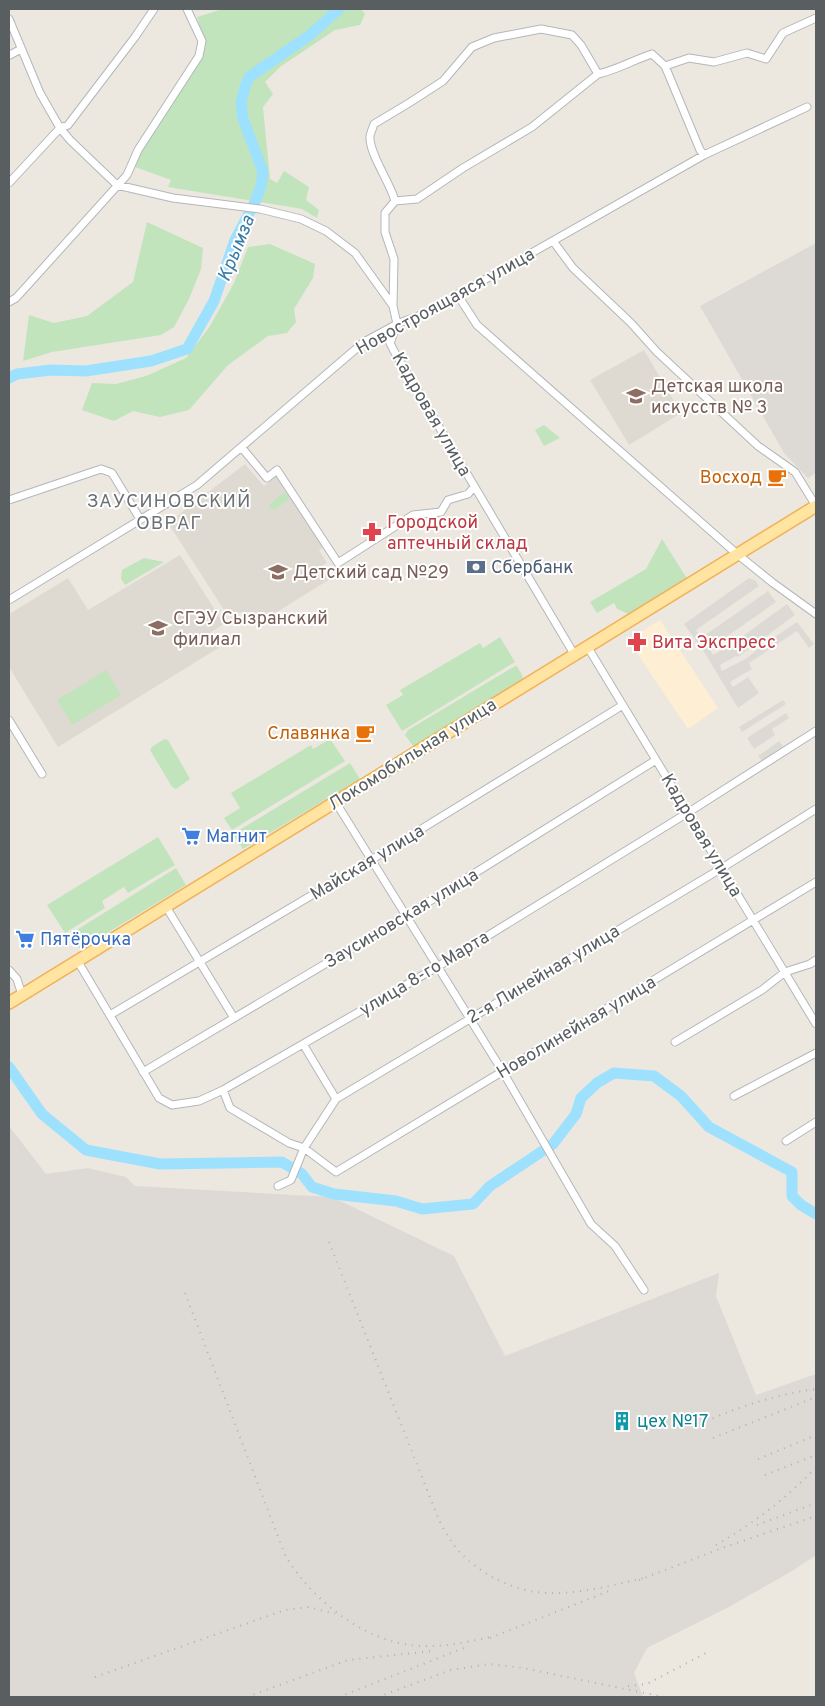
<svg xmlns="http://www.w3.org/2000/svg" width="825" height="1706" font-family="Overpass,sans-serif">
<rect width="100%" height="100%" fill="#ece8e0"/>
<!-- commercial -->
<path fill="#feeed4" d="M660,620L718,708L688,729L628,640Z"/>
<!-- industrial -->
<path fill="#dddad5" d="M816,243V473L808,478L784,453L700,306Z
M749,578L756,581L759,586L696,630L701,638L768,591L776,602L709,649L713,655L729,646L787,604L795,615L738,657L736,656L720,665L722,671L747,658L763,645L797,622L814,644L809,648L797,631L749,663L752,669L730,682L733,687L748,677L759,693L738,708L704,652L684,624Z
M783,700L786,704L742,732L739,727Z
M786,713L789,718L772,729L775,735L754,749L747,738Z
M779,741L783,746L762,761L758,756Z
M9,1126L46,1174L88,1168L126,1177L135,1186L332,1197L454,1256L505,1356L719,1273L716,1296L756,1395L816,1374V1555L792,1571L729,1607L647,1648L634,1673L643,1697H9Z"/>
<!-- education -->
<path fill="#dedad1" d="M644,350L681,413L629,445L590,380Z
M245,464L264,486L278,475L324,547L319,550L327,563L322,566L330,579L261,622L253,612L226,613L168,523Z
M180,555L224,624L211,632L220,647L58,747L9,667V614L68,578L88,610Z"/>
<!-- green -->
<path fill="#c1e4bc" d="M223,9H361L365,14L360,25L335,30L280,67L265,82L273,94L263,107L270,179L277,183L284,171L309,187L306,200L319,210L317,218L302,209L168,187L171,180L135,167L142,151L202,58L206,45L197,17Z
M147,222L203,248L201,269L189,299L174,327L161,335L52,352L23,361L29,315L54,323L87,316L133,282Z
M270,244L315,264L313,278L294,309L296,322L287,333L268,336L228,365L189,410L160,417L133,411L114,421L82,410L92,383L116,384L146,376L186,358L210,326L234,283L248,247Z
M544,425L560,438L544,446L535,430Z
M283,493L288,495V500L276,509H270L269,506L271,503Z
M662,539L688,580L631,615L617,609L614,603L597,613L590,602L646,569Z
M144,558L164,562L125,585L121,579L122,570Z
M500,637L515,662L402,731L386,705L403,695L400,690L480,643L483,648Z
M515,666H517L523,677L521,681L415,746H413L405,735L408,730Z
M106,670L121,695L72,725L57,700Z
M164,739L168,740L190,779L176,789L172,787L150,750L152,747Z
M330,739L345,761L232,830L224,818L240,808L231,793L311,745L313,749Z
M350,763L360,779L243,849L233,834Z
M158,837L175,865L128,893L124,887L102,901L105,908L65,933L47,905Z
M176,868L186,885L81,949L72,942L67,936Z"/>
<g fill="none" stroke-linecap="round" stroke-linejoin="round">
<!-- river -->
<path stroke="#9de1ff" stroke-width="11" d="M9,378L17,374L51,370L86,371L151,361L187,349L214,301L235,240L255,202L261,186L263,172L243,119L241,103L245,87L249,77L310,35L339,9
M9,1067L42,1114L86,1150L160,1164L282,1162L302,1174L312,1187L334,1194L396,1201L422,1209L473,1204L490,1186L553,1144L576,1114L581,1098L597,1083L614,1073L654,1076L681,1096L709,1127L792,1172V1196L801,1205L816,1214"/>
<!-- minor casing -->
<g stroke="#b3b7bb" stroke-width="9">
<path id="minor" d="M9,19L40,93L60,128L70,140L117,185L173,198L260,209L301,219L326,231L355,253L393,306L397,324L390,343L394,351L574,654
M9,54L10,55L21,49
M665,66L689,58L714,62L747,53L766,59L783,33L816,18
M9,183L60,128L68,125L135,37L154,9
M395,201C390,182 371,157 370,139C369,135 373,128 374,124L409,103L443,81L472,47L494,38L541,29L572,35L581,45L598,74
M553,241L573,268L631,323L657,352L758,446L795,472L816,506
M457,294L477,325L737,554L773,583L816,614
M9,302L16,298L26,287L127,175L138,150L199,56L202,41L187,9
M393,306L394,259L385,232V213L395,201L417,199L463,168L532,127L598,74C617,70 633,60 652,54L665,66L700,150L704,155
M242,448L267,478L277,470L338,563L413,515L441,512L448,500L468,494L474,487
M9,500L101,469L112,473L140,519
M9,600L197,485L364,342L397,324L426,313L704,155L807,107
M587,646L816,1024
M9,720L42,774
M335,801L503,1072L591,1224L615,1246L644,1290
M165,905L234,1018
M77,960L159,1098L172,1105L199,1101L223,1090L437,967L689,812L816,731
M9,970L17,979L22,995
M110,1015L371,860L623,705
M675,1042L762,990L785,972L810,964L816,960
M303,1044L336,1099
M143,1072L406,916L656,760
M223,1090L230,1108L289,1143L304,1148L336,1172L816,882
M734,1096L816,1053
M786,1141L816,1122
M278,1186L291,1180L304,1148L336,1099L722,868L816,809"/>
</g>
<!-- primary casing -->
<g stroke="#f1b154" stroke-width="14">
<path id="primary" d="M9,1003L816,506"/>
</g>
<!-- minor -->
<use href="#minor" stroke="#fff" stroke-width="7"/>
<!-- primary -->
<use href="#primary" stroke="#ffe4a2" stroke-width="11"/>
<!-- rail -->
<path stroke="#b0b1b1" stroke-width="2" stroke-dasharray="1 6" stroke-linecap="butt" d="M329,1242L439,1520C444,1530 450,1540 457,1549C478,1574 517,1593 549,1593C581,1594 613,1585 644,1578
M185,1293L285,1555C312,1601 368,1645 423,1646C448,1647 471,1641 495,1636
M706,1421C744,1405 775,1395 816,1389
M713,1438L816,1397
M758,1459L816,1435
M765,1475L816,1455
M757,1525L816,1503
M716,1545C754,1523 786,1499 816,1467
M639,1580L725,1547L816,1516
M490,1638L609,1591
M95,1677L285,1610L309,1607L335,1614
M628,1686L647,1684L708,1652
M247,1697L348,1660L433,1651
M339,1697L469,1646
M378,1697L451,1670L489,1664L523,1668L664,1697
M812,1697L816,1696"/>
</g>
<!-- icons -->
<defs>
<g id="school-bare" transform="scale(1.5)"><path d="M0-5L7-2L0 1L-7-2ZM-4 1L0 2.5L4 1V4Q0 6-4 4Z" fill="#8d6e63" stroke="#fff" stroke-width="2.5" paint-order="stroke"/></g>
<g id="cafe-bare" transform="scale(1.5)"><path d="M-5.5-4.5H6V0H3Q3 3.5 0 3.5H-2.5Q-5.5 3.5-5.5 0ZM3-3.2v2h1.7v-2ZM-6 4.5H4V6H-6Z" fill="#e8710a" stroke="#fff" stroke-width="2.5" paint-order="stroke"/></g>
<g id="pharmacy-bare" transform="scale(1.5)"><path d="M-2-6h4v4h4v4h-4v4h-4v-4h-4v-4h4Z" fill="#e0444e" stroke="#fff" stroke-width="2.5" paint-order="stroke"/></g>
<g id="bank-bare" transform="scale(1.5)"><path d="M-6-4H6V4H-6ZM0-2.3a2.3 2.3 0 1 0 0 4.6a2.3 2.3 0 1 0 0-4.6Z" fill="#5c6f8a" stroke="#fff" stroke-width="2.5" paint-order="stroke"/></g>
<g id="university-bare" transform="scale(1.5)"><path d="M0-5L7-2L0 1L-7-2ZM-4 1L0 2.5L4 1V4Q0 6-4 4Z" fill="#8d6e63" stroke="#fff" stroke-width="2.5" paint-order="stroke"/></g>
<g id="supermarket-bare" transform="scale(1.5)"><path d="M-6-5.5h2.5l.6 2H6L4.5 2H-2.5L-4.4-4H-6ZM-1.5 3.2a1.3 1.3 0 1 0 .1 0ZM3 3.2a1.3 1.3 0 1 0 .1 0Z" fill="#3f7fe0" stroke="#fff" stroke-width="2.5" paint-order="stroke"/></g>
<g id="building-bare" transform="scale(1.5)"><path d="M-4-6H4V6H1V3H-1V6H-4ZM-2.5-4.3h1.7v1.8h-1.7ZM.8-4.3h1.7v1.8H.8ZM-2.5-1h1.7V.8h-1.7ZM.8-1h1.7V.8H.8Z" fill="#0f9aa8" stroke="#fff" stroke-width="2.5" paint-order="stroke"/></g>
</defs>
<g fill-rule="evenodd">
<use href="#school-bare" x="636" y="396"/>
<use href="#cafe-bare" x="777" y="477"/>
<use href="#pharmacy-bare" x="372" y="532"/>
<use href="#bank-bare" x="476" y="567"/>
<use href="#school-bare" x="278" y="572"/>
<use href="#university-bare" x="158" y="628"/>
<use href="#pharmacy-bare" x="637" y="642"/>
<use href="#cafe-bare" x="365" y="733"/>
<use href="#supermarket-bare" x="191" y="836"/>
<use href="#supermarket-bare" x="25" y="939"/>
<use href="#building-bare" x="622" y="1421"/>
</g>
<g text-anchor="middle" stroke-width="4" stroke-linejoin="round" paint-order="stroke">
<!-- street labels -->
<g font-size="18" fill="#595e61" stroke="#fff">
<text transform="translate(445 301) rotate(-29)" y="6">Новостроящаяся улица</text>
<text transform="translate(432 414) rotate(60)" y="6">Кадровая улица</text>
<text transform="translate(412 754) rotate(-32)" y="6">Локомобильная улица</text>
<text transform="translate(702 835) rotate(59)" y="6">Кадровая улица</text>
<text transform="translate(367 862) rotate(-31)" y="6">Майская улица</text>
<text transform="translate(401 918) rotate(-31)" y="6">Заусиновская улица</text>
<text transform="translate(424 973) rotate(-31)" y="6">улица 8-го Марта</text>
<text transform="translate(543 974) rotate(-31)" y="6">2-я Линейная улица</text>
<text transform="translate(576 1027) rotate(-31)" y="6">Новолинейная улица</text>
</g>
<!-- education labels -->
<g font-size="18" fill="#785e54" stroke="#fff" text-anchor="start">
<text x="651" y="392">Детская школа<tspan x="651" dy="21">искусств № 3</tspan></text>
<text x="293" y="578">Детский сад №29</text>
<text x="173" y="624">СГЭУ Сызранский<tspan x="173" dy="21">филиал</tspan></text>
</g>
<!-- food labels -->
<g font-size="18" fill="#c56008" stroke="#fff" text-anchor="end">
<text x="762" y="483">Восход</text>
<text x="350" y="739">Славянка</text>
</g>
<!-- health labels -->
<g font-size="18" fill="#be3a42" stroke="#fff" text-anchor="start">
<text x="387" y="528">Городской<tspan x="387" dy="21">аптечный склад</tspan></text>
<text x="652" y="648">Вита Экспресс</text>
</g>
<!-- service labels -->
<g font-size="18" fill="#4e5e75" stroke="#fff" text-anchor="start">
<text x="491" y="573">Сбербанк</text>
</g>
<!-- shop labels -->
<g font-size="18" fill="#366cbe" stroke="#fff" text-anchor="start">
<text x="206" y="842">Магнит</text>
<text x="40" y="945">Пятёрочка</text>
</g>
<!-- culture labels -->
<g font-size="18" fill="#0d838f" stroke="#fff" text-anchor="start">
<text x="637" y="1427">цех №17</text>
</g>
<!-- water labels -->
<g font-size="19" font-style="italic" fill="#397da7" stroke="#fff">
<text transform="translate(235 248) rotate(-68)" y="7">Крымза</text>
</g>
<!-- neighbourhood labels -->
<g font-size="19" letter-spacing="1" fill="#6a7073" stroke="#fff">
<text x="169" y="507">ЗАУСИНОВСКИЙ<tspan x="169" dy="22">ОВРАГ</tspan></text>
</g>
</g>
<!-- border -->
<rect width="825" height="1706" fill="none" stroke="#595e61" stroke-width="20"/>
</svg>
